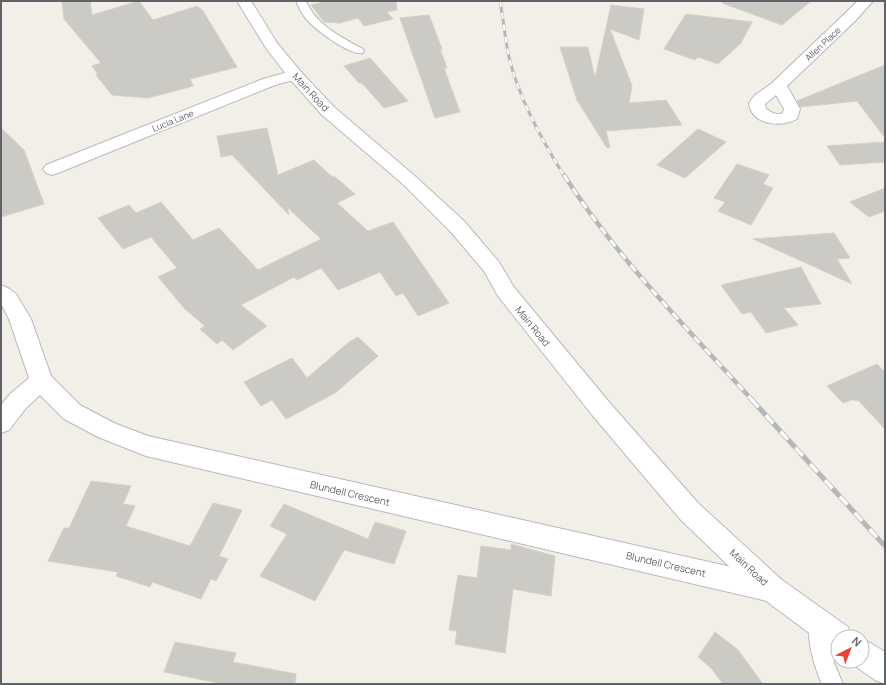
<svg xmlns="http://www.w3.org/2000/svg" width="886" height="685" font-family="Manrope,sans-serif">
<rect width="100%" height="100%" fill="#f1efe8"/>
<!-- building -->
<path fill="#cccac5" stroke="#d6d1c6" d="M62,1H90L92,15L139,1L153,20L197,6L203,11L237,67L190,79L193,86L148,98L112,95L96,75L98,74L92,66L101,63L64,19Z
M327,1H396L397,10L387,12L393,19L364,26L358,18L340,23L324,22L311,5Z
M722,1H811L782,25L722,3Z
M611,5L644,9L639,40L610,29L632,86L629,103L666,100L682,125L606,131L610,147L607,148L577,100L560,47H588L595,78Z
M686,14L752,22L741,43L718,64L698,57L695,60L664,49Z
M429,15L442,49H440L447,68H444L460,112L435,118L400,18Z
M370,58L408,101L384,108L362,83H359L344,66Z
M885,65V138L857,101L800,107L797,101Z
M1,128L24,150L44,204L1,217Z
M267,128L278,175L314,160L331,176L335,177L355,194L337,203L368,231L393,222L449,303L418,316L403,293L396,296L380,272L338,290L321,268L297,280L294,277L241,305L267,326L233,350L222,340L217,344L200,329L205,326L185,309L158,277L177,268L151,237L123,249L98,218L129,205L136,213L161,202L193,240L219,228L258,270L321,239L287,207L289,215L232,155L221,157L217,136Z
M698,129L726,142L685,178L657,165Z
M885,142V162L840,165L827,146Z
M737,164L769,175L763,184L773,188L751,225L718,211L725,202L714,198Z
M885,188V211L869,217L850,202Z
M834,233L850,258L837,259L852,284L753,239Z
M801,267L821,304L784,308L798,325L766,333L751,312L742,314L721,285Z
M358,337L378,356L335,393L286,419L272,400L261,406L244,382L292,358L307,378L349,342Z
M877,364L885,372V429L858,400L855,401L854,399L843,403L827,386Z
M91,481L131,486L123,504L135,506L126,526L190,546L213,503L242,510L219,556L228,559L216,581L211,579L201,599L152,582L150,587L116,576L118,572L48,561L64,528H69Z
M284,504L368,539L375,522L406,531L394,564L344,550L315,601L260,576L287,534L270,526Z
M511,544L555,556L551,596L513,589L505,653L455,644L457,631L449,630L458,575L477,578L481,546L511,550Z
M715,632L738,650L763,684H723L711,668L698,657Z
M175,642L236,653L233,662L296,674L295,684H223L164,672Z"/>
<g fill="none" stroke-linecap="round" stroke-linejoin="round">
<!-- service casing -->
<g stroke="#b5b8bc" stroke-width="2">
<path id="service" d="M296,1H306C316,25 341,37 363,49L364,51L363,53C350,56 316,30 307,20C302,14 299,8 296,1Z
M819,613L826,616L829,623L834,663L843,684H822C814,666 804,635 812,616Z"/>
</g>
<!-- minor casing -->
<g stroke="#b5b8bc" stroke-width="2">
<path id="minor" d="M858,1H873L856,20L787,86L800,109L797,119C781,128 751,125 749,103L754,96L772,83ZM776,95L784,109L783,113C777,116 771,112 766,109L765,104Z
M295,70L301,72L303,75L301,78L275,85L58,173L52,175L46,173L43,169L46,165L263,79Z
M1,285L8,288L16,294L31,319L51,376L80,405L114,423L148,436L772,576L782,580L786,589L782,598L772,602L146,456L98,437L64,419L40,395L26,408L9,430L1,433V405L10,394L29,378L9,319L1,304Z"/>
</g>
<!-- secondary casing -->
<g stroke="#b6babf" stroke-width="2">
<path id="secondary" d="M237,1H251L277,43L301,72L334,107L416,177L464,221L499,262L513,286L609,402L698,503L782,580L848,627L852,637H838V651L828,647L762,598L680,519L593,416L498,296L484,271L450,231L404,185L322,115L289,78L266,48Z
M862,639L872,644L885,652V684L875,680L852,664L850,661H862Z"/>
</g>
<!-- service -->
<use href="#service" fill="#fff" fill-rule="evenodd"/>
<!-- minor -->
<use href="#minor" fill="#fff" fill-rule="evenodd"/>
<!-- secondary -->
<use href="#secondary" fill="#fff" fill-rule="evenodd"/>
<!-- rail-far2 casing -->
<g stroke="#b6b7b8" stroke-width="3">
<path id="rail-far2" d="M500,1C503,18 505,36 508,53C518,97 541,138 564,176"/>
</g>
<!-- rail-far1 casing -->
<g stroke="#b6b7b8" stroke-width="4.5">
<path id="rail-far1" d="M564,175C616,257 687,328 752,400"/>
</g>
<!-- rail casing -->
<g stroke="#b6b7b8" stroke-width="5">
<path id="rail" d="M751,399L885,546"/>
</g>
<!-- rail-far2 -->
<use href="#rail-far2" stroke="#fff" stroke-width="2" stroke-dasharray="6" stroke-linecap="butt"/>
<!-- rail-far1 -->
<use href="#rail-far1" stroke="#fff" stroke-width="3" stroke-dasharray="8" stroke-linecap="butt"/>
<!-- rail -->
<use href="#rail" stroke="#fff" stroke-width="3.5" stroke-dasharray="11" stroke-linecap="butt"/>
</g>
<g text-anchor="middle" stroke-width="4" stroke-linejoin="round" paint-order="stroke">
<!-- far-street labels -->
<g font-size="9" fill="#5f6368" stroke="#fff">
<text transform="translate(823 44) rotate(-43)" y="3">Allen Place</text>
<text transform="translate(173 121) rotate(-22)" y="3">Lucia Lane</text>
</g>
<!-- street labels -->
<g font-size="10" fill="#5f6368" stroke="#fff">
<text transform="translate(311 92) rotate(47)" y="4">Main Road</text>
<text transform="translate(533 326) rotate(51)" y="4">Main Road</text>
<text transform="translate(350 493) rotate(13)" y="4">Blundell Crescent</text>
<text transform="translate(666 564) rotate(13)" y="4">Blundell Crescent</text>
<text transform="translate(749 567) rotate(43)" y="4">Main Road</text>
</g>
</g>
<!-- border -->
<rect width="886" height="685" fill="none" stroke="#5f6368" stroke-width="4"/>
<!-- north arrow -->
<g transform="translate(850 649) rotate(42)"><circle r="19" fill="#ffffff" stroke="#bfc1c3"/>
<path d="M0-3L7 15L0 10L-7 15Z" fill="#ea4335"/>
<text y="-6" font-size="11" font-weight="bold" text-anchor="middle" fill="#5f6368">N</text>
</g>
</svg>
